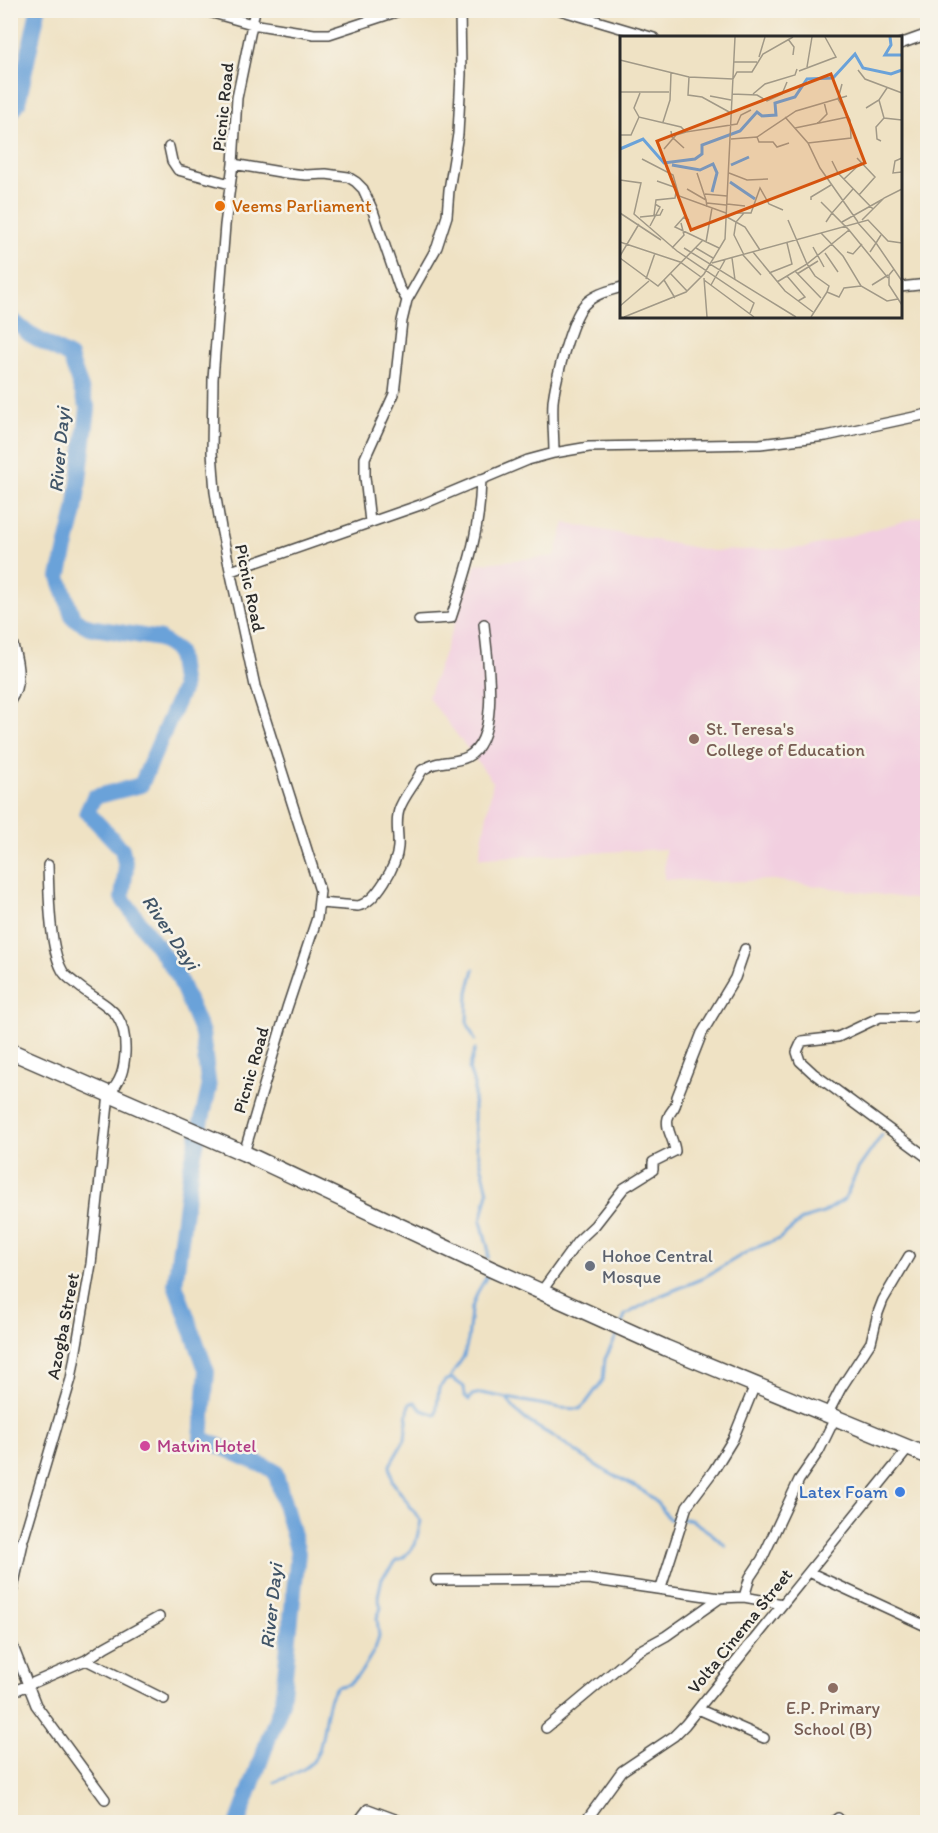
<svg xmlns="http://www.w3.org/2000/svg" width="938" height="1833" font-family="Itim,sans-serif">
<rect width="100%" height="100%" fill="#f7f3e8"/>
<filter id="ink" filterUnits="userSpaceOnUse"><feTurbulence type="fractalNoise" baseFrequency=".0167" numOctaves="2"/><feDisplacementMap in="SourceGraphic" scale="12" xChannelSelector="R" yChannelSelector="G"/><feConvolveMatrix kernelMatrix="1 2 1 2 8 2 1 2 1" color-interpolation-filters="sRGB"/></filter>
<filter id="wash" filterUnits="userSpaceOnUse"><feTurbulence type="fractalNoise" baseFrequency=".008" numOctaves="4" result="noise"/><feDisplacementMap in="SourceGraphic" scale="24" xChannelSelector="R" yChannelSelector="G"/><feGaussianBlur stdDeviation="1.35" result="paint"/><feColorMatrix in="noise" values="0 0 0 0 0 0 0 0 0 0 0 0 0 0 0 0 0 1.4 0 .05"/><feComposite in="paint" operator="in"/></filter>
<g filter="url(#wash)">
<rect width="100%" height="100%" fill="#efe2c4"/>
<!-- built -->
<path fill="#f2cfe0" d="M927,515V901L773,880L717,882L664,879L665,849L479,858L493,782L428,697L476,564L555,556L565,523L712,551L804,548Z"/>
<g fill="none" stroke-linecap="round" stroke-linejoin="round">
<!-- stream -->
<path stroke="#6aa2d9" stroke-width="3" d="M474,969L468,992L467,1022L475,1040
M475,1049L469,1069L474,1084V1120L477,1147L488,1192L481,1221L488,1248V1258
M622,1324L625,1315L660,1296L701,1279L752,1249L779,1239L803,1219L823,1213L845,1199L858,1169L882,1135
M449,1379L464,1356L468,1340L471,1310L477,1293L487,1276
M507,1398L561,1408L580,1409L586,1403L603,1380L605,1359L618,1333
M275,1782C286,1777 300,1773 309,1765C329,1749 319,1708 336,1687L349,1684L361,1672L375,1649L379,1636L377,1618L381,1608L378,1596L382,1578L397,1560L403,1558L415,1545L421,1521L392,1481L390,1465L405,1439L409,1404L415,1402L422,1410L436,1415L439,1388L446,1380L453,1379L464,1387L465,1396L469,1400L472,1395L481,1393L507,1398C517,1417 535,1426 553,1436C571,1447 589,1462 607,1472C635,1487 651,1490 669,1519H690L712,1534L726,1546"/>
<!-- river -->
<path stroke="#6aa2d9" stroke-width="16" d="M10,114L18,103L38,10
M10,318L29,334L70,357L88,409L75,511L59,577L73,618L89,627L160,639L178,652L183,688L141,785L94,797L87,812L122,849L126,867L122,898L177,974L202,1033L209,1089L191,1166L175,1284L207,1372L201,1438L275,1471L298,1553L282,1702L238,1822"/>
</g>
</g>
<g filter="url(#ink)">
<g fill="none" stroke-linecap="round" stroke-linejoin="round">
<!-- minor casing -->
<g stroke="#484642" stroke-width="12">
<path id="minor" d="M202,10L252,24L314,34H329L402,10
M560,10L654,38
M900,44L928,34
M169,147L172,161L178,170L230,184
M233,164L286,173L306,175L326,174L348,177L356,182L363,189L373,211L399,287L407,300
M900,287L928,284
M554,453C554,436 552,418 553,402C555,382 571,319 584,305C594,294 608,291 622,287
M370,522L365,477V458L394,394L402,321L407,300L437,247L447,216L449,190L458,134L461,74L460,10
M231,571L423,504L528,460L554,453L589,447L760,444L826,436L928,414
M419,620L451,618C467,570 480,531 481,479
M10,636C17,657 24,681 10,701
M320,903L358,906C376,902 397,865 398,847C399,834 395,823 399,810C403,797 416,783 422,770C426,768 431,765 435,764C446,761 457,762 467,757C502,739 487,656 484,624
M928,1011L913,1017H880L838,1037L802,1041L797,1052L800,1061L813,1073L928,1158
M244,1153L287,1008L317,918L320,891L255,686L221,528L215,492L212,452L213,379L225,225L233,164L237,98L255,10
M541,1292L578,1241L595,1225L624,1188L653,1170V1162L675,1151C674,1139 665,1129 668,1118C671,1108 676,1111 677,1097L702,1033L735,978L745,949
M827,1415L841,1388L871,1342L878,1313L883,1300L909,1256
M10,1554L17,1549L24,1537L71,1379L91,1264L109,1094C121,1081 124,1070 125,1053C127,1007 104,1008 75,983C70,979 64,975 62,970C49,946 49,893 48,865
M809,1572L928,1627
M436,1580L588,1579L720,1598
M661,1588L687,1506L714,1470L733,1439L755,1385
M744,1597L750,1577L762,1559L799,1480L819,1451L835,1418
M10,1601L23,1543
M10,1639L36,1705L105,1799
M86,1660L164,1699
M10,1689H19L86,1660L105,1647L159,1617
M698,1709L764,1738
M546,1728L637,1652L666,1636L720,1598L744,1597L783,1604
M358,1822L368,1809L403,1822
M585,1822L622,1771L674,1736L685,1725L909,1448
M833,1822L838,1818"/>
</g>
<!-- trunk casing -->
<g stroke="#484642" stroke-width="18">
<path id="trunk" d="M10,1051L244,1153L491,1269L666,1348L928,1456"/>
</g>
<!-- minor -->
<use href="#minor" stroke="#fff" stroke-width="9"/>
<!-- trunk -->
<use href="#trunk" stroke="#fff" stroke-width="15"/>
</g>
</g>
<!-- markers -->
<circle fill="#e8710a" stroke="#f7f3e8" stroke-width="2" cx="220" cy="206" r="6"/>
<g fill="#8d6e63" stroke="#f7f3e8" stroke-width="2">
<circle cx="694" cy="739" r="6"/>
<circle cx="833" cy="1688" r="6"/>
</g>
<circle fill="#6b7280" stroke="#f7f3e8" stroke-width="2" cx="590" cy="1266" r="6"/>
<circle fill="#d1479c" stroke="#f7f3e8" stroke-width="2" cx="145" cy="1446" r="6"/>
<circle fill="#3f7fe0" stroke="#f7f3e8" stroke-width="2" cx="900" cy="1492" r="6"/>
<g text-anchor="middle" stroke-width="5" stroke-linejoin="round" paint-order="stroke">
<!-- street labels -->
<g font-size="18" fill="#2b2b2b" stroke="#f7f3e8">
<text transform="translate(223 107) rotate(-84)" y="6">Picnic Road</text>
<text transform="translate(250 588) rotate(78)" y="6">Picnic Road</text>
<text transform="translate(251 1070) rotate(-74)" y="6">Picnic Road</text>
<text transform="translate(63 1326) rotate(-79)" y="6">Azogba Street</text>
<text transform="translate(740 1631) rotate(-51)" y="6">Volta Cinema Street</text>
</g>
<!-- food labels -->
<g font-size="18" fill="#c56008" stroke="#f7f3e8" text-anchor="start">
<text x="232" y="212">Veems Parliament</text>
</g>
<!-- education labels -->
<g font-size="18" fill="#785e54" stroke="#f7f3e8" text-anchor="start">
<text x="706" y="735">St. Teresa's<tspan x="706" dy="21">College of Education</tspan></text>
<text x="833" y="1714" text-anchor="middle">E.P. Primary<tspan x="833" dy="21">School (B)</tspan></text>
</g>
<!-- worship labels -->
<g font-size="18" fill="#5b616d" stroke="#f7f3e8" text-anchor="start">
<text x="602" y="1262">Hohoe Central<tspan x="602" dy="21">Mosque</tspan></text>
</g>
<!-- hotel labels -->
<g font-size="18" fill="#b23c85" stroke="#f7f3e8" text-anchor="start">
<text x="157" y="1452">Matvin Hotel</text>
</g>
<!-- shop labels -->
<g font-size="18" fill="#366cbe" stroke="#f7f3e8" text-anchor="end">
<text x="888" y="1498">Latex Foam</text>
</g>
<!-- water labels -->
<g font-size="20" font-style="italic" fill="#415568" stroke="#f7f3e8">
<text transform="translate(59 450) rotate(-85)" y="7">River Dayi</text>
<text transform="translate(171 932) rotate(56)" y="7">River Dayi</text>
<text transform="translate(271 1606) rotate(-84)" y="7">River Dayi</text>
</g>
</g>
<!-- overview -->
<g transform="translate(620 36)">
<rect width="282" height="282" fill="#efe2c4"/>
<path fill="none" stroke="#6aa2d9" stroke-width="3" d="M270,1L271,9L265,19H282M0,113L23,103L44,127L75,123L82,118V109L120,95L137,76L142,80L156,79L155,67L175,61L187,43L213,42L235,18L243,32L271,38L282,34M52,129L80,134L93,128L97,137L92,156M111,129L129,121M110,146L135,163"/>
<path fill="none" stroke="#a19987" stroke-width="1.5" d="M168,3L174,11L173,19M139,21L145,1M0,24L69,41L113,43L117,36H132L143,18L173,1M114,26H137M187,31L192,1M238,34L245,43L282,57M179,35L216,21L205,1M69,41L68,59L82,61L111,77M0,56H49M112,58L137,59L147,65L162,58L167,46M133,58L145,48L175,39L177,33M90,60L111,64M259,64L264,82L282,84M246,72L259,64L267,52M19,81L14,72L20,57M165,81L188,107L200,132L238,186M43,86L50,64L51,37M197,88L207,78L204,66M175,92L228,81M51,95L52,101L64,112M0,99H11L19,81L61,91L66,96L117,88L121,79L131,74M137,101L139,106H153L157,111L169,107M111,103L137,101L176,75L227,60M261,105L257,103L256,91L264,82M188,107L231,102L230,84L218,63L222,48M44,113L56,99L66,96M237,122L255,141L239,159M282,122L275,125L273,137L282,136M22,123L53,139L59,160L106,177M212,125L218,137L253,173M77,137L86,164M109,137L127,144L148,143M224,143L241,127M0,144L21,147L14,178L57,215L134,267L130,277M37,145L54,151M67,153L86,164L87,171M85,158L107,160M191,164V161L211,149M201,166L212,177L233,153M87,167L106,169M107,168L125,170M0,177L41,204M113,177H131L140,152L149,168L163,174M34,179L36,164L55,162L56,156M20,181L40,179L43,173M107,181L125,191L140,214M69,184L64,181L55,191L99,212M242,184L264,162L282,153M206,186L212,177L229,194L187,228L195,240L209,250L207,256M222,186L263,163M238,187L256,207L250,216M30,190L40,171L35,168M229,194L268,242M201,197L223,220L241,250L267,265L278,263M261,199L256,207L282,245M0,206L60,226L81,241M86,206L92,172M193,211L204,231M52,212L64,199L61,187M64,212L176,281M76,212L93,222M133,216L165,255L193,276M227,216L233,218L242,208M205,217L218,236M123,219L141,239M124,219L114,199L116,186L124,177M0,220L19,188M0,222L38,250L83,204M112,222L115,244M92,227L248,184L268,205L282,207M274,233L269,239V249L282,269M175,235L201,262M50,237L67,255M149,237L172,228L167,207M177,238L198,225M167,240L185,261L178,265M84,242L87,281M26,243L35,217M44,244L55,262M84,244L134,281M157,246L187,228L168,184M91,249L105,224M252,249L268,239M207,256L219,261L224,252L241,250M0,270L29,245M4,281L66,256L84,238L105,203L115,1M191,281L207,256"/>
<path fill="#d5540f" fill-opacity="0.15" stroke="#d5540f" stroke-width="3" d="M211,38L245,127L71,194L37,105Z"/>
<rect width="282" height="282" fill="none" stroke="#2b2b2b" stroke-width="3"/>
</g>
<!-- margin -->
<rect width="938" height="1833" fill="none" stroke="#f7f3e8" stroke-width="36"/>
</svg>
